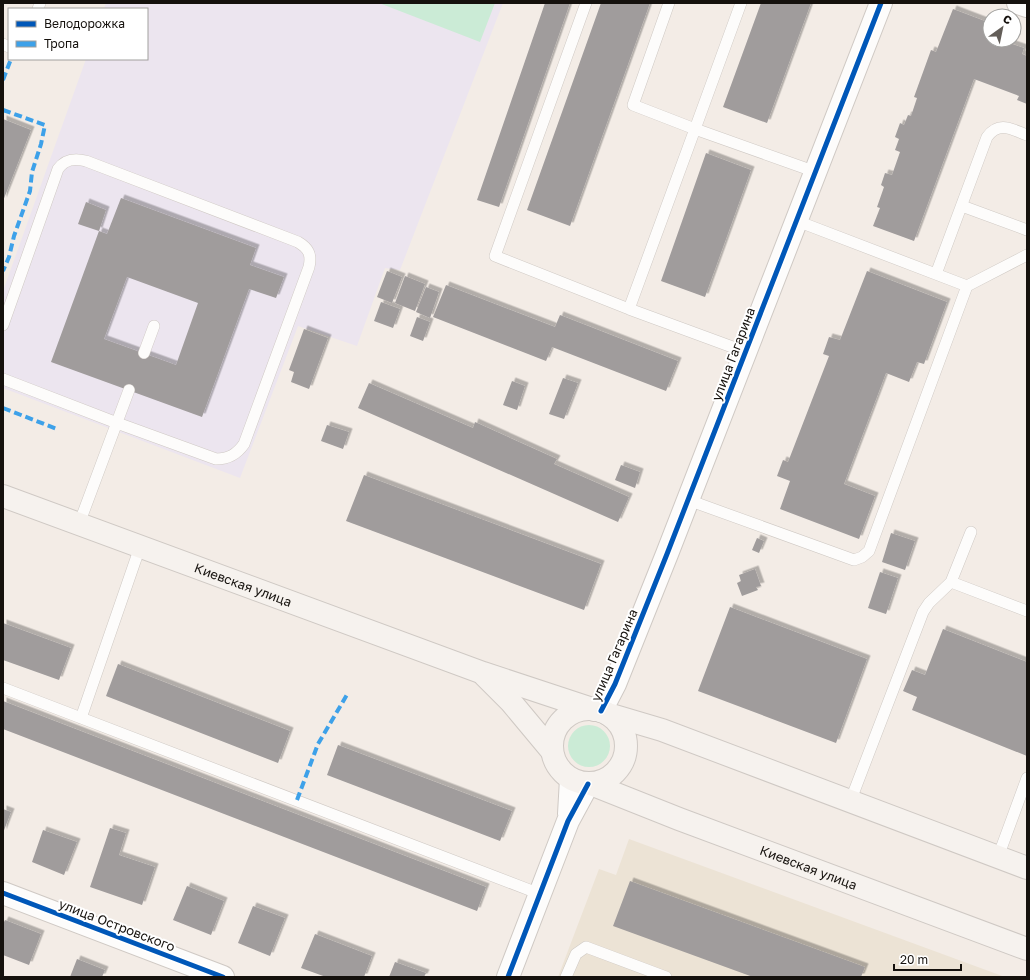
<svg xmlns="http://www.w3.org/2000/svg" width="1030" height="980" font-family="'Golos Text',sans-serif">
<defs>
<filter id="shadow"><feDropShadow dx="3.5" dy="-3.5" stdDeviation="0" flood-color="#0004"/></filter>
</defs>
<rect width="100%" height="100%" fill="#f3ece6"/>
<!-- education -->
<path fill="#ece5ef" d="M106,3H503L400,270L385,268L357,346L298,326L240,478L3,388V291L86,59H147V9H104Z"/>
<!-- medical -->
<path fill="#ece3d5" d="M629,839L1005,977H558L599,869L616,875Z"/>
<!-- green -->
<path fill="#cbebd6" d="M379,3H495L480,42Z
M568 746a21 21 0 1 1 42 0a21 21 0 1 1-42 0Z"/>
<!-- building -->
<path fill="#a09c9c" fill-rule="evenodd" filter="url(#shadow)" d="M545,3H570L499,207L477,200Z
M601,3H650L570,226L527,210Z
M761,3H811L767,123L723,107Z
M953,9L990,23V40H1001L1024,48L1022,54L1027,56V104L1017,100L1019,96L974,79L914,241L873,226L880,208L877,207L884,187L881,185L885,173L892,175L900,152L895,150L899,139L895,137L900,123L904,125L908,115L911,116L917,98L914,97L931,50L936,52Z
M3,119L31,130L3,201Z
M706,153L751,170L705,297L661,281Z
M121,198L256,248L250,265L284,277L276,298L249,289L202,417L51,362L99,231L107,234ZM127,277L198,303L176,365L104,339Z
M86,202L106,210L99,231L78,224Z
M387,271L402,277L392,303L377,297Z
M867,271L947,302L924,364L917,362L909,382L886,373L844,484L875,496L859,539L780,509L790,481L777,476L783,460L788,462L829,356L823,354L829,337L840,340Z
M405,276L425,284L415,311L395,303Z
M446,285L555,327L560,315L678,361L666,391L552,347L546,361L433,317Z
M426,287L439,292L430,318L416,312Z
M381,302L400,309L393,328L374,321Z
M417,317L430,322L423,341L410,336Z
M304,329L328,338L309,389L291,382L294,372L289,370Z
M563,378L578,383L564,419L549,414Z
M512,381L525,386L517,410L503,405Z
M369,383L473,428L475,422L557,459L554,464L629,497L618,522L358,408Z
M327,425L349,432L343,449L321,441Z
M621,465L640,472L635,488L615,480Z
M364,475L601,564L584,610L346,521Z
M891,533L915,541L905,570L882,562Z
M757,538L764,541L759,553L752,550Z
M755,569L761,586L756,587L758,590L742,596L737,583L741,581L739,575Z
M880,572L898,578L886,614L868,608Z
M730,607L867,659L836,743L698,691Z
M3,623L71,648L59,680L3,660Z
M943,629L1027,662V756L912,710L917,697L903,691L912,670L925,675Z
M118,664L290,731L278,763L106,696Z
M3,701L486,887L477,911L3,729Z
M338,745L512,811L500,841L327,775Z
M3,809L11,812L3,833Z
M110,828L126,833L119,855L155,867L142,905L90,887Z
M43,830L77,842L64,875L32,862Z
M630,881L865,967L861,977H753L613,926Z
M187,886L224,901L211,935L173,920Z
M253,906L285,918L270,956L238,943Z
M5,920L41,934L29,965L3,955V924Z
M315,934L372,956L364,977H326L301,968Z
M77,959L105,970L102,977H70Z
M395,962L426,973L424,977H389Z"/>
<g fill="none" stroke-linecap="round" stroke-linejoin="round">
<!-- service casing -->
<g stroke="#cfc9c4" stroke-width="12">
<path id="service" d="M586,3L495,256L629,309
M669,3L633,105L695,129L741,3
M38,9L40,3
M3,44L9,47
M962,206L1027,230
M797,221L967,286L1027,255
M936,274L987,137C999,121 1011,129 1027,135
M3,325L58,169C65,159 74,158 86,161L298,242C308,248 312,254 309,267L244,444C237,454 229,459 216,459L117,423L3,379
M746,352L629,309L695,129L816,172
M144,353L154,326
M688,500L854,560L862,557L869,551L967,286
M79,524L129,390
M951,582L971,532
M3,688L540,894
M81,718L140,547
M850,802L923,612L929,603L951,582L1027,611
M998,857L1027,778
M566,977L576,954L586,947L666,977"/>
</g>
<!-- minor casing -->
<g stroke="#cfc9c4" stroke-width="24">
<path id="minor" d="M1018,3L1027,6
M3,893L223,977"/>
</g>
<!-- tertiary casing -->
<g stroke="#cfc9c4" stroke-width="24">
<path id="tertiary" d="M601,711L615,684L667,554L881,3
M569,814L571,779
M508,977L568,821L588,784"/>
</g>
<!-- secondary casing -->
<g stroke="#cfc9c4" stroke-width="24">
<g id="secondary">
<path id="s1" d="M3,496L483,673L595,710"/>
<path d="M485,676L511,702L551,750"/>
<circle cx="589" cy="746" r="37"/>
<path d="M608,714L662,730L1027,868"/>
<path id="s2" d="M591,784L679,819L1027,949"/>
</g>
</g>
<!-- service -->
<use href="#service" stroke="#fdfcfb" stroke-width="11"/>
<!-- minor -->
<use href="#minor" stroke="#fdfcfb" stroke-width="22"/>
<!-- tertiary -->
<use href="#tertiary" stroke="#fdfcfb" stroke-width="22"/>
<!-- secondary -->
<use href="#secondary" stroke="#f6f2ee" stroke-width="22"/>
<!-- quiet -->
<path stroke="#3da1e9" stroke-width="4" stroke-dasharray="8 4" stroke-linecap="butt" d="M3,80L11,59
M3,110L45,125L41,144L32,172L30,191L14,236L9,257L3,271
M3,408L57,429
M297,800L318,744L348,693"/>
<!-- cycleway casing -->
<g stroke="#fff" stroke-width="8">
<path id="cycleway" d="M601,711L615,684L667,554L881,3
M3,893L223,977
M508,977L568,821L588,784"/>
</g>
<!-- cycleway -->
<use href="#cycleway" stroke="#0057b8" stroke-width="5"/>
</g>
<g text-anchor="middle" stroke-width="4" stroke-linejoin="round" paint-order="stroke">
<!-- street labels -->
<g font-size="13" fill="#15110d" stroke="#fff">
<text transform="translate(733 354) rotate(-69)" y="5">улица Гагарина</text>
<text dy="5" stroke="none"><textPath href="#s1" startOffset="256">Киевская улица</textPath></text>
<text transform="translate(614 655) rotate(-67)" y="5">улица Гагарина</text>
<text dy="5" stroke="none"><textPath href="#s2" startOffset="233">Киевская улица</textPath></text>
<text transform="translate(117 925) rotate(21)" y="5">улица Островского</text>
</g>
</g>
<!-- border -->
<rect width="1030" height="980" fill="none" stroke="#15110d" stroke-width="8"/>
<!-- legend -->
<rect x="8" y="8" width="140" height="52" fill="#ffffff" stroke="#a1a09e"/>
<rect x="16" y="21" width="20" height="6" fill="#0057b8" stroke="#a1a09e"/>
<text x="44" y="28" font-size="12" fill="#15110d">Велодорожка</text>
<rect x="16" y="41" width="20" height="6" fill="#3da1e9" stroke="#a1a09e"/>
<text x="44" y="48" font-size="12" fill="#15110d">Тропа</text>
<!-- north arrow -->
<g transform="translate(1002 28) rotate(33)"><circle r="19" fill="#ffffff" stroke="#a1a09e"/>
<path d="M0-3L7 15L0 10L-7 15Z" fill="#635e59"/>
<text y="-6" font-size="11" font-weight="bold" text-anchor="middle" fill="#15110d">С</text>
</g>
<!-- scale -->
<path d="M894 964v6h67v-6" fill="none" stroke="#15110d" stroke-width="2"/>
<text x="900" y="964" font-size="12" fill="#15110d" stroke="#ffffff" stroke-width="3" paint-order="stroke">20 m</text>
</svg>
